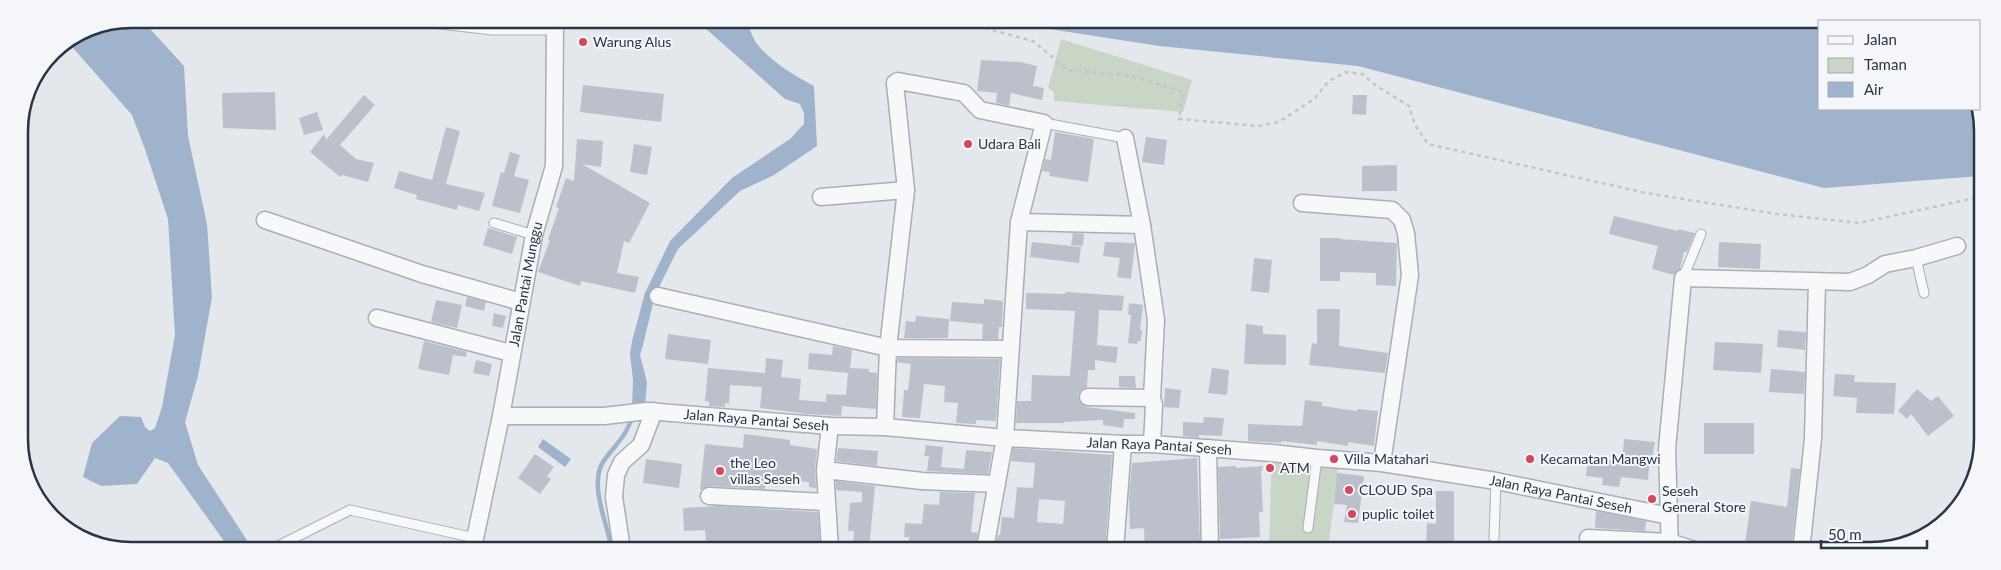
<svg xmlns="http://www.w3.org/2000/svg" width="2001" height="570" font-family="Lato,sans-serif">
<rect width="100%" height="100%" fill="#e4e7ec"/>
<!-- green -->
<path fill="#c9d6c5" d="M1061,39L1192,80L1183,112L1054,101V92L1048,88Z
M1272,453L1339,461L1328,550L1269,549Z"/>
<!-- water -->
<path fill="#9fb4cc" d="M130,19H141L184,66L188,136L207,224L212,297L198,376L185,422L198,465L252,548H229L168,463L155,458L137,484L101,486L83,477L92,443L120,416L141,417L145,427L150,431L155,428L162,407L175,335L168,219L146,152L132,115L67,41L88,27Z
M696,20H744C750,27 752,37 757,44C771,62 795,76 814,86L817,146L774,175L740,191L678,249L655,295L643,345L640,355L647,382L645,407L632,406L633,380L630,354L632,341L645,293L670,241L732,178L790,139L804,124V113L800,104L785,99Z
M999,21L1820,22V109L1980,108V176L1824,188L1358,66L1159,46Z
M543,439L571,459L565,467L538,447Z"/>
<g fill="none" stroke-linecap="round" stroke-linejoin="round">
<!-- stream -->
<path stroke="#9fb4cc" stroke-width="4.5" d="M612,549C607,524 589,484 603,462C613,447 627,436 632,417"/>
</g>
<!-- building -->
<path fill="#bbc0ca" fill-rule="evenodd" d="M981,60L1020,62L1037,66L1033,86L1044,88L1042,100L1011,93L1009,106L996,103L997,93L977,91Z
M583,85L664,94L661,122L580,112Z
M275,92L276,130L223,128L222,93Z
M364,95L375,105L340,145L356,159L374,163L368,182L342,175L340,177L310,152L324,134L326,140Z
M1353,95H1367L1366,115L1352,114Z
M317,112L323,130L304,135L299,118Z
M446,127L460,131L446,184L485,193L479,211L458,205L457,210L416,199L417,195L394,188L399,171L432,180Z
M1055,132L1094,139L1088,182L1049,176L1050,172L1042,171L1045,159L1051,160Z
M1146,137L1167,140L1164,165L1142,162Z
M577,139L603,141L601,167L582,164L650,203L629,243L624,241L617,273L639,277L635,293L581,281L580,286L538,272L550,240H548L559,208L556,207L566,178L574,181Z
M634,144L652,147L647,175L630,172Z
M510,152L520,155L514,176L529,180L520,213L492,206L501,172L504,173Z
M1397,165V191H1362V166Z
M1614,216L1678,231V229L1695,233L1687,252H1684L1680,269L1674,275L1652,269L1658,246L1609,234Z
M488,228L517,237L512,254L483,245Z
M1073,233L1084,234L1083,246L1071,245Z
M1320,238H1340V239L1397,243L1396,286L1376,285V273L1340,272V281H1320Z
M1032,242L1081,247L1079,263L1030,257Z
M1105,242L1135,243L1131,279L1117,277L1120,258L1103,256Z
M1719,242L1761,244L1760,269L1718,267Z
M1254,258L1272,260L1269,293L1251,291Z
M1066,292L1124,296L1122,311L1099,310L1097,345L1118,347L1116,363L1095,360V370H1088L1087,387L1080,391L1078,397L1080,402L1087,407L1135,413V419H1124L1123,428L1103,425V420L1064,422V423H1016L1017,401H1031L1032,375L1070,376L1075,311L1026,309V293L1065,294Z
M467,297L486,302L484,311L465,306Z
M984,299L1003,301L1002,327H999L998,339H982L983,324L950,321L952,302L984,304Z
M436,300L462,305L457,328L431,322Z
M1129,303L1143,305L1140,330H1142L1141,341H1138L1137,344L1128,343L1131,315L1128,314Z
M1317,309H1340L1339,346L1388,353L1385,373L1309,365L1312,343L1317,344Z
M494,313L506,316L503,328L492,326Z
M916,316L949,319L948,338H904L906,321L915,322Z
M1246,324L1263,326V334L1286,335V365L1244,364Z
M1778,330L1806,332L1805,350L1777,347Z
M668,334L711,340L708,364L665,359Z
M424,341L467,352L466,357L453,355L449,375L418,369Z
M1715,342L1763,344L1761,373L1713,370Z
M833,346L852,350L850,368L869,369V372L877,373L876,409L842,406L841,416L808,414L760,408L762,387L730,385L729,404L725,403V407L709,406V402L705,401L708,368L765,373L766,358L783,360L781,377L801,379L799,400L826,402V394L846,395L848,373L808,369L809,353L832,355Z
M898,358L1000,359L996,421L976,420V424L956,423L958,403L944,402L945,386L924,384L920,418L902,417L904,390H908L911,364L897,362Z
M476,360L492,364L489,376L473,373Z
M1212,368L1229,370L1227,395L1208,393Z
M1771,369L1805,372L1804,394L1769,392Z
M1835,374L1855,375L1854,382L1896,383L1894,414L1856,413L1857,398L1833,396Z
M1119,376H1135L1136,388L1119,387Z
M1165,388L1181,390L1179,408L1164,407Z
M1917,389L1931,401L1938,396L1954,416L1928,436L1911,414L1907,419L1898,411Z
M1305,400L1322,402V406L1357,411V409L1378,411L1374,446L1348,442V446L1317,441V445L1281,441V443L1248,441V424L1302,426Z
M1204,417L1224,418L1222,436L1199,435V438L1183,436V422L1203,423Z
M1704,423H1754V454H1704Z
M744,434L790,440V445L817,449L815,469L816,488L809,487V482L787,480L786,485H765V489L710,486L700,490L705,444L743,448Z
M1624,439L1655,442L1653,455H1650L1648,480L1621,477L1619,487L1602,485L1603,478L1586,476L1588,458L1622,462Z
M926,445L943,447L941,467L964,469L966,450L992,452L988,474L927,471L929,456H924Z
M838,448L878,451L877,466L836,461Z
M1013,448L1112,455L1105,550L1007,549L995,548L998,535H1000L1002,517L1014,518L1017,487L1033,488L1035,463L1011,461ZM1039,499L1065,501L1063,524L1037,522Z
M535,454L554,467L547,476L551,479L540,494L518,478Z
M1197,458L1200,542L1196,543L1197,550H1145L1144,528L1130,529L1129,497L1132,463Z
M646,459L682,464L679,488L643,483Z
M1236,466V468L1263,466L1261,473L1263,512H1259L1260,537L1220,539L1218,467Z
M1791,468L1800,469L1791,551H1744L1751,501L1787,507Z
M1337,473L1364,476L1358,523L1344,522L1347,505L1334,504Z
M836,481L875,486L869,549H853L854,531H848L850,503L862,502V492L836,490Z
M1436,491H1454V550H1426L1427,523L1436,524Z
M940,492L975,493L971,532L978,533L975,549H908L909,537H904L905,523L922,524L924,504L939,505Z
M718,506L818,512L820,543L818,547L797,546V549H778L731,542V549H707L705,530L684,531L683,508Z
M1596,511L1646,521L1645,531L1595,528Z"/>
<g fill="none" stroke-linecap="round" stroke-linejoin="round">
<!-- service casing -->
<g stroke="#a9aeb7" stroke-width="11">
<path id="service" d="M399,19L492,30H555
M1044,123L1125,138
M494,223L534,235
M1916,258L1924,293
M1683,278L1701,234
M1308,528L1317,458
M1494,538L1496,481
M274,548L350,510L475,538"/>
</g>
<!-- minor casing -->
<g stroke="#a9aeb7" stroke-width="19">
<g id="minor">
<path d="M1125,138L1142,225L1156,320L1152,398L1154,405L1152,444"/>
<path d="M821,197L906,190"/>
<path d="M1302,203L1392,210L1402,220L1406,233L1410,275L1382,463"/>
<path d="M265,220L422,274L521,302"/>
<path d="M1019,222L1142,225"/>
<path d="M658,296L888,348L1010,349"/>
<path d="M377,318L511,353"/>
<path d="M1088,397L1152,398"/>
<path id="s1" d="M501,416H604L647,411L830,426L885,427L1005,438L1123,444H1152L1272,453L1317,458L1382,463L1496,481L1669,516"/>
<path d="M885,427L888,348L906,190L895,83L898,81L964,93L980,110L1044,123L1019,222L1005,438L985,549"/>
<path d="M1208,448L1210,550"/>
<path d="M825,470L922,481L997,484"/>
<path d="M709,496L826,502"/>
<path d="M1588,538L1669,542L1698,551"/>
<path id="s2" d="M473,548L501,416L534,235L554,166L555,20"/>
<path d="M622,549L614,497L616,475L622,462L641,445L654,411"/>
<path d="M830,549L825,470L830,426"/>
<path d="M1115,550L1123,444"/>
<path d="M1670,551L1667,449L1683,278L1850,282L1868,275L1885,264L1916,258L1957,246"/>
<path d="M1801,551L1813,439L1817,282"/>
</g>
</g>
<!-- path -->
<path stroke="#c2c5cb" stroke-width="2.5" stroke-dasharray="4 4" stroke-linecap="butt" d="M954,20L1033,41L1068,70L1132,76L1183,92L1179,119L1258,126L1279,122L1314,99L1329,81L1346,72L1363,74L1372,83L1409,106L1415,125L1428,144L1646,193L1777,214L1859,223L1980,197"/>
<!-- service -->
<use href="#service" stroke="#f7f8fa" stroke-width="9"/>
<!-- minor -->
<use href="#minor" stroke="#f7f8fa" stroke-width="16"/>
</g>
<!-- markers -->
<g fill="#d1495b" stroke="#f4f6f9" stroke-width="2">
<circle cx="583" cy="42" r="5"/>
<circle cx="968" cy="144" r="5"/>
<circle cx="1334" cy="459" r="5"/>
<circle cx="1530" cy="459" r="5"/>
<circle cx="1270" cy="468" r="5"/>
<circle cx="720" cy="471" r="5"/>
<circle cx="1349" cy="490" r="5"/>
<circle cx="1652" cy="499" r="5"/>
<circle cx="1352" cy="514" r="5"/>
</g>
<g text-anchor="middle" stroke-width="4" stroke-linejoin="round" paint-order="stroke">
<!-- poi labels -->
<g font-size="14" fill="#2b3445" stroke="#f4f6f9" text-anchor="start">
<text x="593" y="47">Warung Alus</text>
<text x="978" y="149">Udara Bali</text>
<text x="1344" y="464">Villa Matahari</text>
<text x="1540" y="464">Kecamatan Mangwi</text>
<text x="730" y="468">the Leo<tspan x="730" dy="16">villas Seseh</tspan></text>
<text x="1280" y="473">ATM</text>
<text x="1359" y="495">CLOUD Spa</text>
<text x="1662" y="496">Seseh<tspan x="1662" dy="16">General Store</tspan></text>
<text x="1362" y="519">puplic toilet</text>
</g>
<!-- street labels -->
<g font-size="14" fill="#2b3445" stroke="#f4f6f9">
<text dy="5" stroke="none"><textPath href="#s2" startOffset="269">Jalan Pantai Munggu</textPath></text>
<text dy="5" stroke="none"><textPath href="#s1" startOffset="256">Jalan Raya Pantai Seseh</textPath></text>
<text dy="5" stroke="none"><textPath href="#s1" startOffset="660">Jalan Raya Pantai Seseh</textPath></text>
<text dy="5" stroke="none"><textPath href="#s1" startOffset="1065">Jalan Raya Pantai Seseh</textPath></text>
</g>
</g>
<!-- crop -->
<path d="M0 0H2001V570H0ZM131 28H1871A103 103 0 0 1 1974 131V439A103 103 0 0 1 1871 542H131A103 103 0 0 1 28 439V131A103 103 0 0 1 131 28Z" fill="#f4f6f9" fill-rule="evenodd"/>
<path fill="none" stroke="#2b3445" stroke-width="2.5" d="M131 28H1871A103 103 0 0 1 1974 131V439A103 103 0 0 1 1871 542H131A103 103 0 0 1 28 439V131A103 103 0 0 1 131 28Z"/>
<!-- legend -->
<rect x="1818" y="20" width="162" height="90" fill="#f4f6f9" stroke="#a4a8b1"/>
<rect x="1828" y="36" width="25" height="8" fill="#f7f8fa" stroke="#a4a8b1"/>
<text x="1864" y="45" font-size="15" fill="#2b3445">Jalan</text>
<rect x="1828" y="58" width="25" height="15" fill="#c9d6c5" stroke="#a4a8b1"/>
<text x="1864" y="70" font-size="15" fill="#2b3445">Taman</text>
<rect x="1828" y="82" width="25" height="15" fill="#9fb4cc" stroke="#a4a8b1"/>
<text x="1864" y="95" font-size="15" fill="#2b3445">Air</text>
<!-- scale -->
<path d="M1821 540v8h106v-8" fill="none" stroke="#2b3445" stroke-width="2.5"/>
<text x="1828" y="540" font-size="15" fill="#2b3445" stroke="#f4f6f9" stroke-width="4" paint-order="stroke">50 m</text>
</svg>
